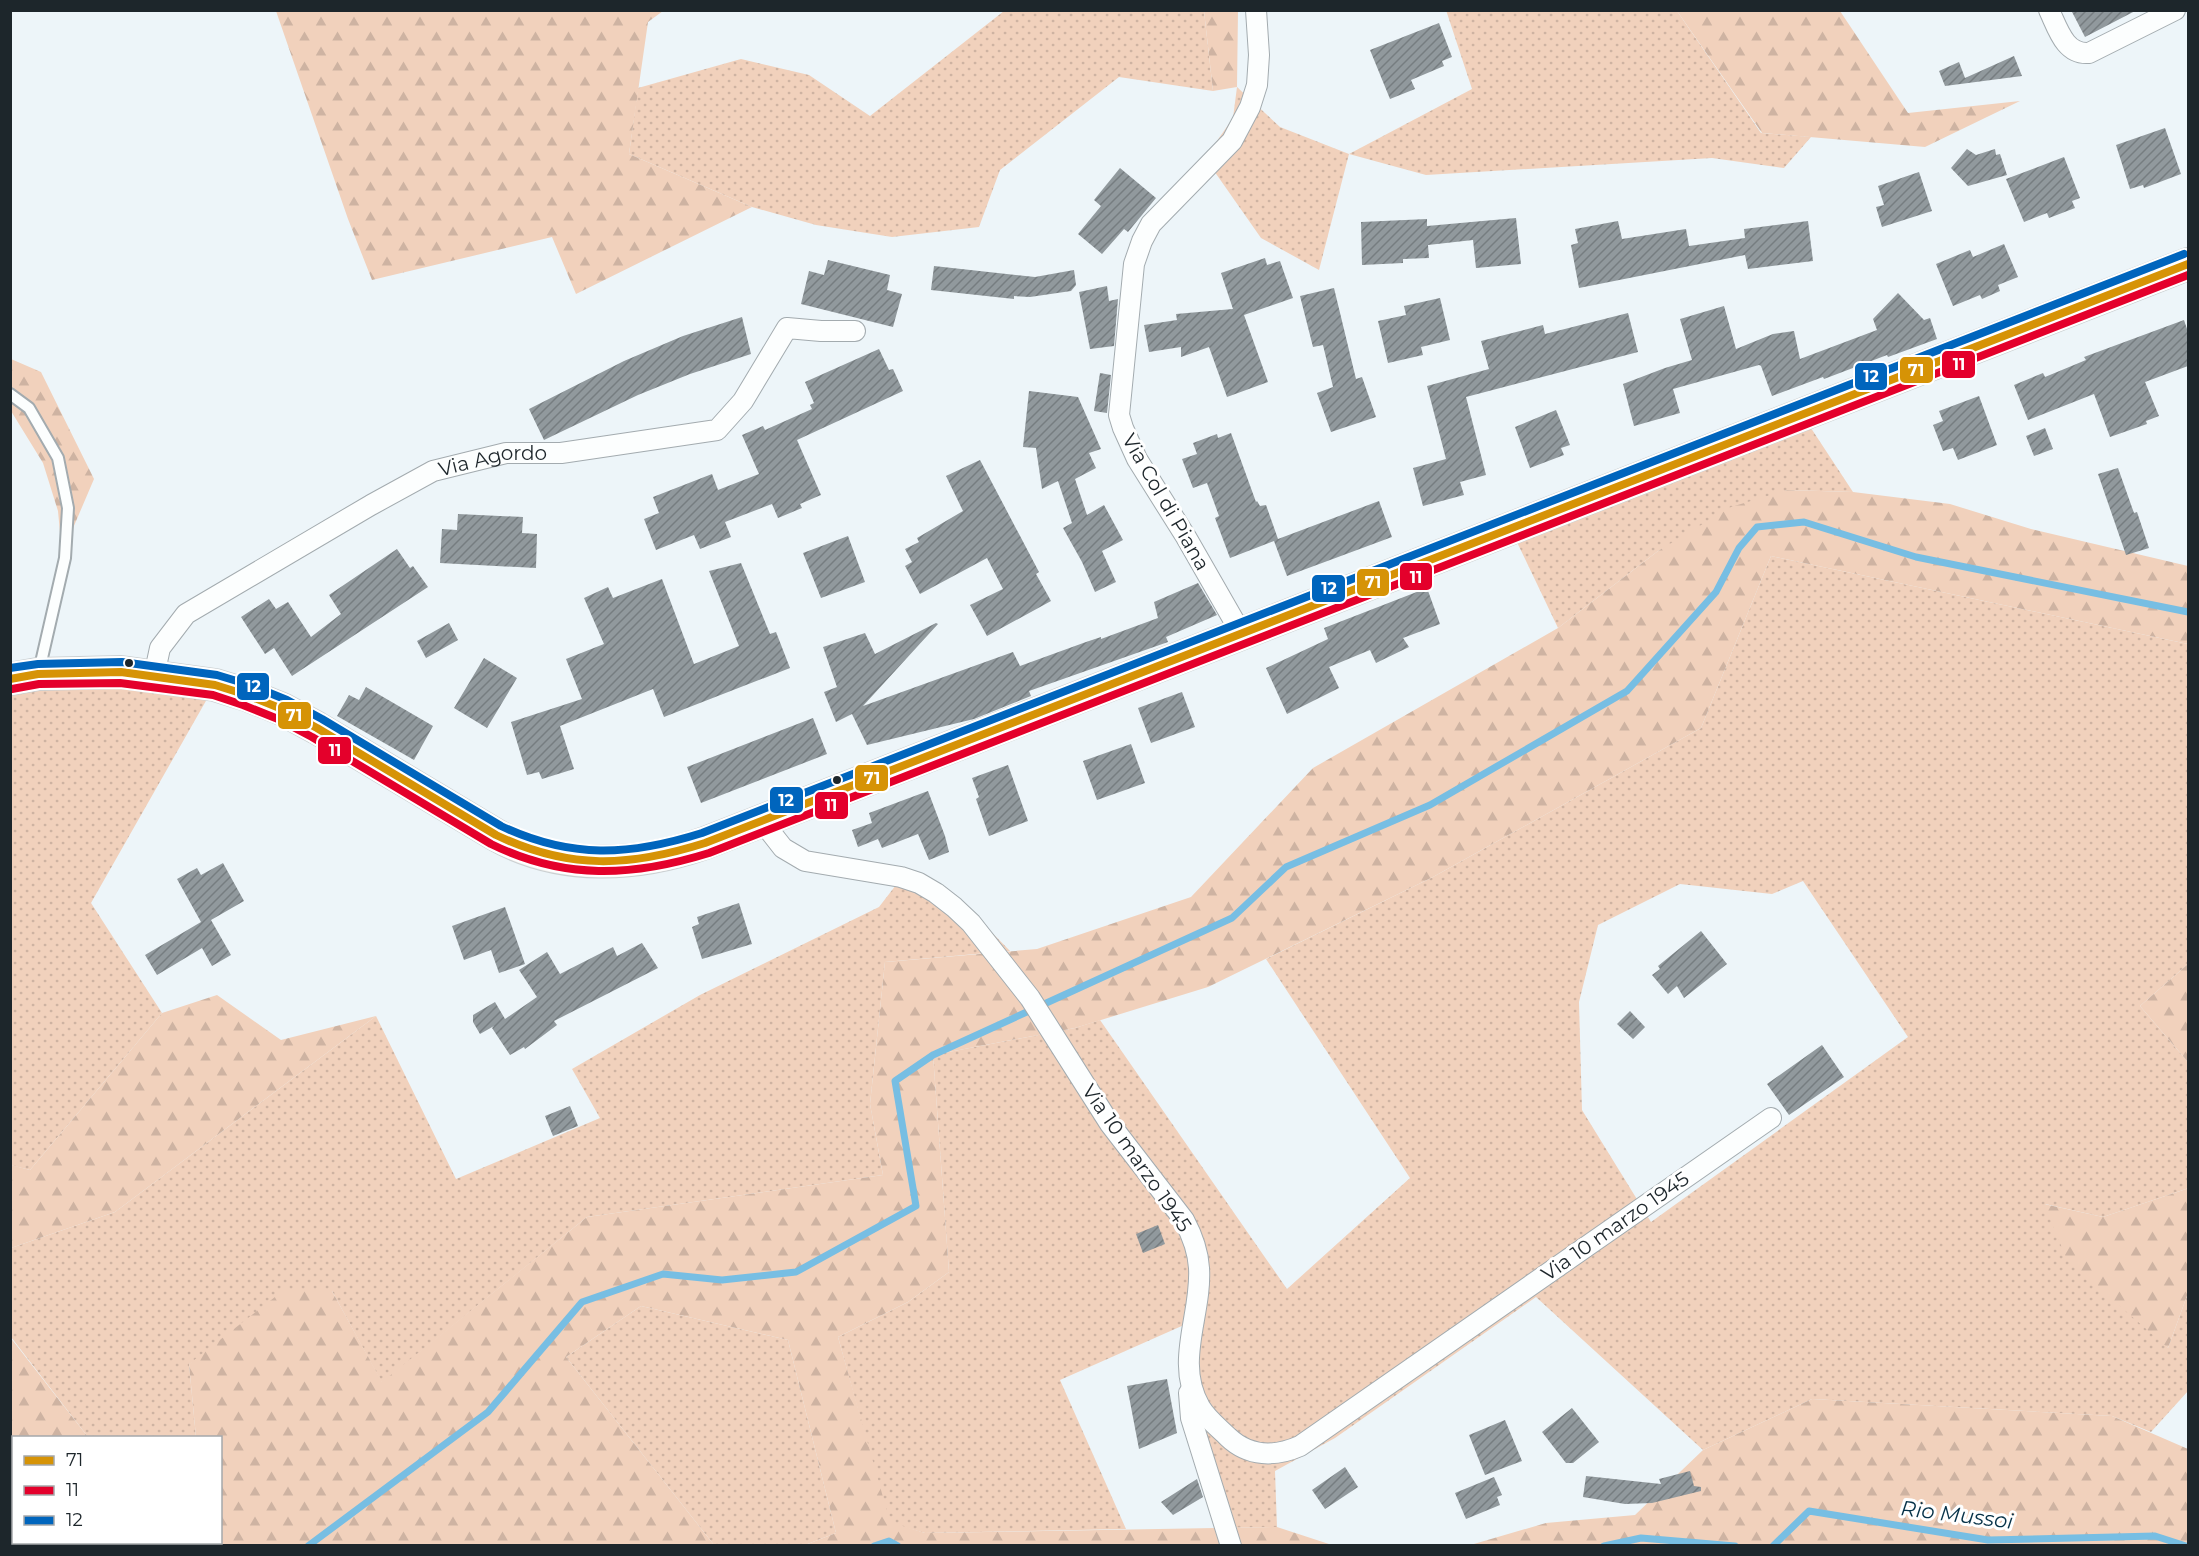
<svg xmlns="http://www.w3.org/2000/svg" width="2199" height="1556" font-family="Montserrat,sans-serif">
<defs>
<pattern id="grass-dots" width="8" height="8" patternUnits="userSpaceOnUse" patternTransform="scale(1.5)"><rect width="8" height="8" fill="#f1d1bc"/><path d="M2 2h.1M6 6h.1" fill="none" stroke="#ceb3a2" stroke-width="1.8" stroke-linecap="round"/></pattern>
<pattern id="forest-firs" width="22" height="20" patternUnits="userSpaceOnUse" patternTransform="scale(1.5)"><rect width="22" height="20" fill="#f1d1bc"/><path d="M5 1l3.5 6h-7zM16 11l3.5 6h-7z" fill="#ceb3a2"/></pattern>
<pattern id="building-hatch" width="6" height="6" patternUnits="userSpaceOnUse" patternTransform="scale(1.5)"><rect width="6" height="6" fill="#91999d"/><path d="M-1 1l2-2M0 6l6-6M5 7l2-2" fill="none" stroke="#767d80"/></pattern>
</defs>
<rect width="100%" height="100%" fill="#edf5f9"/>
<!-- grass -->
<path fill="url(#grass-dots)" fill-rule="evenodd" d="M1446,10L1677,11L1761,133L1811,137L1784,168L1712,158L1426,175L1349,154L1319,270L1261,238L1205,158L1233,118L1237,87L1280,127L1349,154L1472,89Z
M1004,11H1204L1213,91L1119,77L1000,170L979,227L892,237L816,225L752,207L629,154L638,88L741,59L809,75L870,116Z
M1807,422L1853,492L1787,490L1658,551L1558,628L1515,538Z
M1771,556L2188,644V964L2140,1006L2188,1062V1187L2186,1189L2103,1217L2045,1204L2168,1348L2188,1293V1391L2151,1432L2112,1416L1812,1399L1703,1450L1536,1297L1335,1438L1275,1471L1277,1527L1220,1528L1184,1325L1060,1380L1126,1529L925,1533L889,1523L838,1337L908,1302L949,1272L933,1055L1075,1028L1100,1020L1287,1289L1410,1178L1266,959L1433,877L1701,728ZM1803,881L1908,1037L1651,1222L1582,1110L1579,1002L1598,925L1680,884L1772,894Z
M10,685H215L91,903L162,1013L30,1170L10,1165Z
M906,872L957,897L1010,951L885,962L870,1104L883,1175L587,1217L382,1383L332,1291L189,1364L196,1437H88L11,1337V1248L115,1212L376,1016L456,1179L600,1118L572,1069L700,995L879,907Z
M641,1306L788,1340L836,1533L805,1545H714L566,1357Z"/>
<!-- forest -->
<path fill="url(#forest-firs)" d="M276,11H663L648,22L629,154L752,207L576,294L552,237L372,280L348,219Z
M1204,11H1238L1237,87L1213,91Z
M1677,11H1840L1908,113L2020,101L1925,147L1762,133Z
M11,359L41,372L94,479L62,554L58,511L43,463L11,411Z
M1787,490L1853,492L1950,504L2031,529L2188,566V644L1771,556L1701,728L1433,877L1208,987L1075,1028L933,1055L949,1272L908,1302L838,1337L890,1522L925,1533L1277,1527L1332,1545H805L836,1533L788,1340L641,1306L566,1357L714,1545L54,1546L52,1543L220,1542V1438L196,1437L189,1364L284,1290L332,1291L382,1382L587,1217L883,1175L870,1104L885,962L1037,949L1191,897L1313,768L1558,628L1658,551L1731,507Z
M2188,964V1062L2140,1006Z
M217,995L281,1040L376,1016L115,1212L11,1248V1165L30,1170L162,1013Z
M2188,1187V1293L2168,1348L2067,1260L2044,1204L2103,1217L2186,1189Z
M10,1337L88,1437L14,1438L13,1495L10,1492Z
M1812,1399L2112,1416L2188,1449V1545L1467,1546L1546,1523L1635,1515L1703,1450Z"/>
<!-- green -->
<path fill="#f1d1bc" d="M10,1492L13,1495L14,1542L52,1543L54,1545H11Z"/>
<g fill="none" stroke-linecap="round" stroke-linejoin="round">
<!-- stream -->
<path stroke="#77bee3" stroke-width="7" d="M308,1546L488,1412L582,1302L663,1274L722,1280L796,1272L916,1206L895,1081L933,1055L1232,918L1286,867L1430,805L1627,691L1716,592L1739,548L1757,527L1804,522L1916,557L2188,612
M874,1546L889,1541L898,1546
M1604,1546L1641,1538L1735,1546
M1773,1546L1809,1511L1988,1540L2155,1536L2186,1546"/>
</g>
<!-- building -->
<path fill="url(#building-hatch)" d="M2071,10H2137L2085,37Z
M1439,23L1452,57L1442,61L1444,66L1411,80L1415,89L1390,99L1370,50Z
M2014,56L2022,76L1945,86L1939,71L1959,62L1965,78Z
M2165,128L2181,174L2144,188L2143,185L2130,189L2116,145Z
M1967,149L1976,155L1995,149L1996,155L2000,154L2007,175L1968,186L1951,168Z
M2064,157L2080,198L2072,201L2075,208L2049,218L2047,213L2024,222L2006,179Z
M1120,168L1156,198L1128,232L1124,229L1102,254L1078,234L1101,206L1094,200Z
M1919,172L1932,211L1882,227L1876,207L1884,205L1878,186Z
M1516,218L1521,264L1476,268L1473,240L1428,245L1429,258L1403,259V263L1362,265L1361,222L1427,219V226Z
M1618,221L1622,239L1686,229L1689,246L1745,238L1744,229L1808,221L1813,261L1748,269L1745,255L1579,288L1571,245L1578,243L1575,229Z
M2004,244L2018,277L1998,285L2000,291L1982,299L1980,295L1953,306L1936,264L1970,250L1973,257Z
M1265,258L1267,265L1280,261L1293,298L1244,315L1268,382L1227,397L1209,347L1181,357V347L1149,352L1144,325L1177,320L1176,314L1233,309L1221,273Z
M828,260L890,275L887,290L902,294L893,327L801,304L809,271L824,275Z
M934,266L1035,277L1074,270L1076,285L1071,291L1030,297L1014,296V299L931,290Z
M1107,286L1109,301L1118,299L1114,346L1090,349L1079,292Z
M1334,288L1356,379L1362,377L1376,417L1331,432L1317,393L1333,387L1323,345L1313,347L1300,296Z
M1898,293L1924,320L1930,318L1937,339L1888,357L1887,355L1824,379L1823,377L1772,396L1761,366L1759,365L1673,389L1680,413L1634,426L1623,384L1665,368L1692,360L1680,319L1724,306L1736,349L1773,334L1794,331L1800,359L1877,330L1873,319Z
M1440,298L1450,340L1421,347L1423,355L1388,363L1378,321L1406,315L1404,306Z
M1628,313L1638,352L1466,397L1486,475L1460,482L1464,495L1423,506L1413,468L1446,459L1427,386L1489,369L1481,341L1543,325L1545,334Z
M742,317L751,354L690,374L638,395L544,440L529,409L624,361L683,336Z
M2184,320L2188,332V366L2145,382L2159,416L2146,421L2147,424L2110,437L2094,394L2028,420L2014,385L2043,373L2045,377L2086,360L2084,357Z
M879,349L889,370L893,369L903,391L797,440L821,495L800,504L802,508L778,518L772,504L725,522L731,537L700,549L694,535L656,550L644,519L659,513L653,497L712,474L718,490L759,474L742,435L763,426L765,430L812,409L810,405L814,403L805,382Z
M1100,373L1111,375L1107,413L1094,411Z
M1029,391L1078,397L1101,449L1089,453L1096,468L1075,479L1087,515L1104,505L1123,540L1102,551L1116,582L1095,592L1082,562L1063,528L1072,523L1058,481L1042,489L1036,448L1023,447Z
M1979,396L1997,445L1958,460L1953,448L1943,451L1933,425L1943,421L1939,411Z
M1556,410L1570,445L1561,448L1564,455L1530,468L1515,427Z
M2045,428L2053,449L2034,456L2026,436Z
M1231,433L1256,502L1257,501L1260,506L1266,505L1278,539L1379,501L1392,537L1287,576L1274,541L1230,558L1215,518L1219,516L1207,483L1193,488L1182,459L1197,454L1193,443L1217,434L1218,438Z
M980,460L1039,572L1036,574L1051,601L987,636L970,605L1003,589L987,558L920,594L905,566L912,562L905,549L919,542L917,538L963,511L946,476Z
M2118,468L2134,513L2137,512L2149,548L2126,555L2098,474Z
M458,514L523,517L522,533L537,534L536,568L440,563L442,529L457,530Z
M848,536L865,582L821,598L803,553Z
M397,549L410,568L413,566L428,587L292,676L274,648L265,654L241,617L269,599L276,609L288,602L311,637L341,614L329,595Z
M741,563L770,634L776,632L790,668L664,717L653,689L560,726L574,769L542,779L539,772L527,775L511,722L582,699L566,659L604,644L584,598L608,587L613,598L662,579L694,664L739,646L709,571Z
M1198,583L1217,615L1166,637L1168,642L1029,691L1031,696L974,719L867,745L852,714L836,722L824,692L837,687L823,647L865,633L875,654L936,623L938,624L863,706L1013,652L1020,666L1086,642L1101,637V639L1158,618L1154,602Z
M1427,588L1440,624L1403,638L1409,647L1376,663L1370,650L1329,667L1339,688L1287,714L1266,668L1328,639L1324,628Z
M449,623L458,640L426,658L417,641Z
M484,658L517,678L487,728L454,708Z
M366,687L433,726L414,760L337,716L349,695L359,700Z
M1182,692L1195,727L1151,743L1138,708Z
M813,718L827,754L701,803L687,767Z
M1131,744L1145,783L1097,800L1083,761Z
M1008,765L1028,821L989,836L976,799L979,797L972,778Z
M928,791L945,836L949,852L929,860L918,834L882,848L878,839L858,847L852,830L872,823L869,813Z
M223,863L244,901L211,920L231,955L212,966L202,948L157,975L145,955L201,922L177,879L197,868L201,875Z
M739,903L752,944L702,959L692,927L699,924L697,917Z
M505,907L525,964L499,973L491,950L464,960L452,926Z
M1701,931L1727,964L1684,998L1677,986L1668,994L1652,975L1660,969L1658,966Z
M642,943L658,968L554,1021L557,1025L525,1049L524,1047L510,1055L492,1028L494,1026L480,1034L473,1022V1015L495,1002L505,1019L537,997L519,970L547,952L560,974L613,947L617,956Z
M1630,1011L1645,1027L1633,1039L1617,1024Z
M1822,1045L1844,1077L1789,1115L1767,1084Z
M570,1106L578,1126L553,1136L545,1116Z
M1158,1225L1165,1244L1143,1253L1136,1234Z
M1167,1379L1177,1433L1139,1449L1127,1386Z
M1572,1408L1599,1442L1573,1463H1566L1542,1432Z
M1505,1420L1522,1461L1485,1475L1469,1435Z
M1345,1467L1358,1487L1325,1509L1312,1490Z
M1690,1471L1694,1486L1701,1487V1491L1652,1503L1625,1504L1583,1497L1586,1476L1661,1484L1659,1479Z
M1494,1477L1502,1495L1497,1497L1500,1505L1466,1519L1455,1493Z
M1197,1479L1203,1497L1173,1515L1161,1502Z"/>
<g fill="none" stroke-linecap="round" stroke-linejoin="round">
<!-- service casing -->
<g stroke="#a3abaf" stroke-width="14">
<path id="service" d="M10,394L29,408L58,458L68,508L65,558L39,671"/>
</g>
<!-- minor casing -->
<g stroke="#a3abaf" stroke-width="22">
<g id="minor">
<path d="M2049,10C2058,29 2065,55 2089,53L2175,10"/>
<path d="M1241,633L1186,537L1137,459L1123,428L1119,415L1134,264L1142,241L1151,224L1232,141L1250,107L1257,85L1259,55L1256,10"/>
<path id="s1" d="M154,676L160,648L186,614L371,505L433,471L506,453H561L717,430L743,401L787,328L821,331H855"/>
<path d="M761,820L783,848L805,861L901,877L919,883L936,893L954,907L971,923L1030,998L1110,1124L1184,1220C1192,1235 1198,1250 1199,1268C1202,1315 1174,1362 1200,1407C1207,1419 1219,1428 1228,1437C1249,1457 1275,1457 1300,1446L1771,1118"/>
<path d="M1189,1393L1191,1418L1231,1546"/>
</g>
</g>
<!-- primary casing -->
<g stroke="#cbd0d2" stroke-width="34">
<path id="primary" d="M10,679L38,674L121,672L215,685L247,695L282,709L317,728L496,835C560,871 637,867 705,843L2188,264"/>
</g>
<!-- service -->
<use href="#service" stroke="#fcfefe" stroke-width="10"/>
<!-- minor -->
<use href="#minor" stroke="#fcfefe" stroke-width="20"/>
<!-- primary -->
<use href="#primary" stroke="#f6f3f1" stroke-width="32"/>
<!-- bus-1 casing -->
<g stroke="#fff" stroke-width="12">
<path id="bus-1" d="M10,679L38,674L121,672L215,685L247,695L282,709L317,728L496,835C569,870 629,867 705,843L2188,264"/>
</g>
<!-- bus-2 casing -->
<g stroke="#fff" stroke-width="12">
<path id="bus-2" d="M12,689L39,684L120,683L213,695L243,705L278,719L312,737L491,844C564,880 632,877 709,853L2188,275"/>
</g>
<!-- bus-3 casing -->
<g stroke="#fff" stroke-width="12">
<path id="bus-3" d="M10,668L38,664L122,662L217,675L250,685L287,700L322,719L501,826C571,859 629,856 702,833L2184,254"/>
</g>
<!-- bus-1 -->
<use href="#bus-1" stroke="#d69306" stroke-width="8"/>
<!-- bus-2 -->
<use href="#bus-2" stroke="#e4002b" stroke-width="8"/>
<!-- bus-3 -->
<use href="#bus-3" stroke="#0065bd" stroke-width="8"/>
</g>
<!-- markers -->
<g fill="#1d262b" stroke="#fff" stroke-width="2">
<circle cx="129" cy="663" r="5"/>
<circle cx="837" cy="780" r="5"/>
</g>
<g text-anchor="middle" stroke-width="6" stroke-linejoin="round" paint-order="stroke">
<!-- street labels -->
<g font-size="20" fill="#1d262b" stroke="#fff">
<text dy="7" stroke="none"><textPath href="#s1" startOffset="418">Via Agordo</textPath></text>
<text transform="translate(1166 502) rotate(60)" y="7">Via Col di Piana</text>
<text transform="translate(1137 1158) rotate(55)" y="7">Via 10 marzo 1945</text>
<text transform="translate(1615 1226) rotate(-35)" y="7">Via 10 marzo 1945</text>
</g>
<!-- water labels -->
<g font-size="21" font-style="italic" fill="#073248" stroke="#fff">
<text transform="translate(1957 1515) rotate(7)" y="7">Rio Mussoi</text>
</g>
</g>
<g stroke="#fff" stroke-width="2">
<rect x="1941" y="350" width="35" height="29" rx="6" fill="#e4002b"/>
<rect x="1899" y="356" width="35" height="28" rx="6" fill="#d69306"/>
<rect x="1854" y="362" width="34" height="29" rx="6" fill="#0065bd"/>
<rect x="1399" y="562" width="34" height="29" rx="6" fill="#e4002b"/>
<rect x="1356" y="568" width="34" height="29" rx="6" fill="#d69306"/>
<rect x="1311" y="574" width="35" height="29" rx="6" fill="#0065bd"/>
<rect x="236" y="672" width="34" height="29" rx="6" fill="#0065bd"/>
<rect x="277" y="701" width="35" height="29" rx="6" fill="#d69306"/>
<rect x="317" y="736" width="35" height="29" rx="6" fill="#e4002b"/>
<rect x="854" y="764" width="35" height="28" rx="6" fill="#d69306"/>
<rect x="769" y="786" width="35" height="28" rx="6" fill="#0065bd"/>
<rect x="814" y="791" width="35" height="29" rx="6" fill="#e4002b"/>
</g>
<g font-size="16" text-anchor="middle" font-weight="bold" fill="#fff">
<text x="1959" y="370">11</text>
<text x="1916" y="376">71</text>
<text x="1871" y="382">12</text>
<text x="1416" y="583">11</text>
<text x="1373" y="588">71</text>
<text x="1329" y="594">12</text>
<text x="253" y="692">12</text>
<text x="294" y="721">71</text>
<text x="335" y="756">11</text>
<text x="872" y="784">71</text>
<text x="786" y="806">12</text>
<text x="831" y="811">11</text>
</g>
<!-- border -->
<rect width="2199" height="1556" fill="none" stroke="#1d262b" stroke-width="24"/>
<!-- legend -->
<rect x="12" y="1436" width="210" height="108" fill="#ffffff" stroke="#a5a8aa" stroke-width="1.5"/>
<rect x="24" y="1456" width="30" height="9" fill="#d69306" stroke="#a5a8aa" stroke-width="1.5"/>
<text x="66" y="1466" font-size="18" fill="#1d262b">71</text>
<rect x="24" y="1486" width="30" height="9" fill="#e4002b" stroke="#a5a8aa" stroke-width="1.5"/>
<text x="66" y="1496" font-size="18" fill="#1d262b">11</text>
<rect x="24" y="1516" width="30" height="9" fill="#0065bd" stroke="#a5a8aa" stroke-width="1.5"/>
<text x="66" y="1526" font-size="18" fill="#1d262b">12</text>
</svg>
